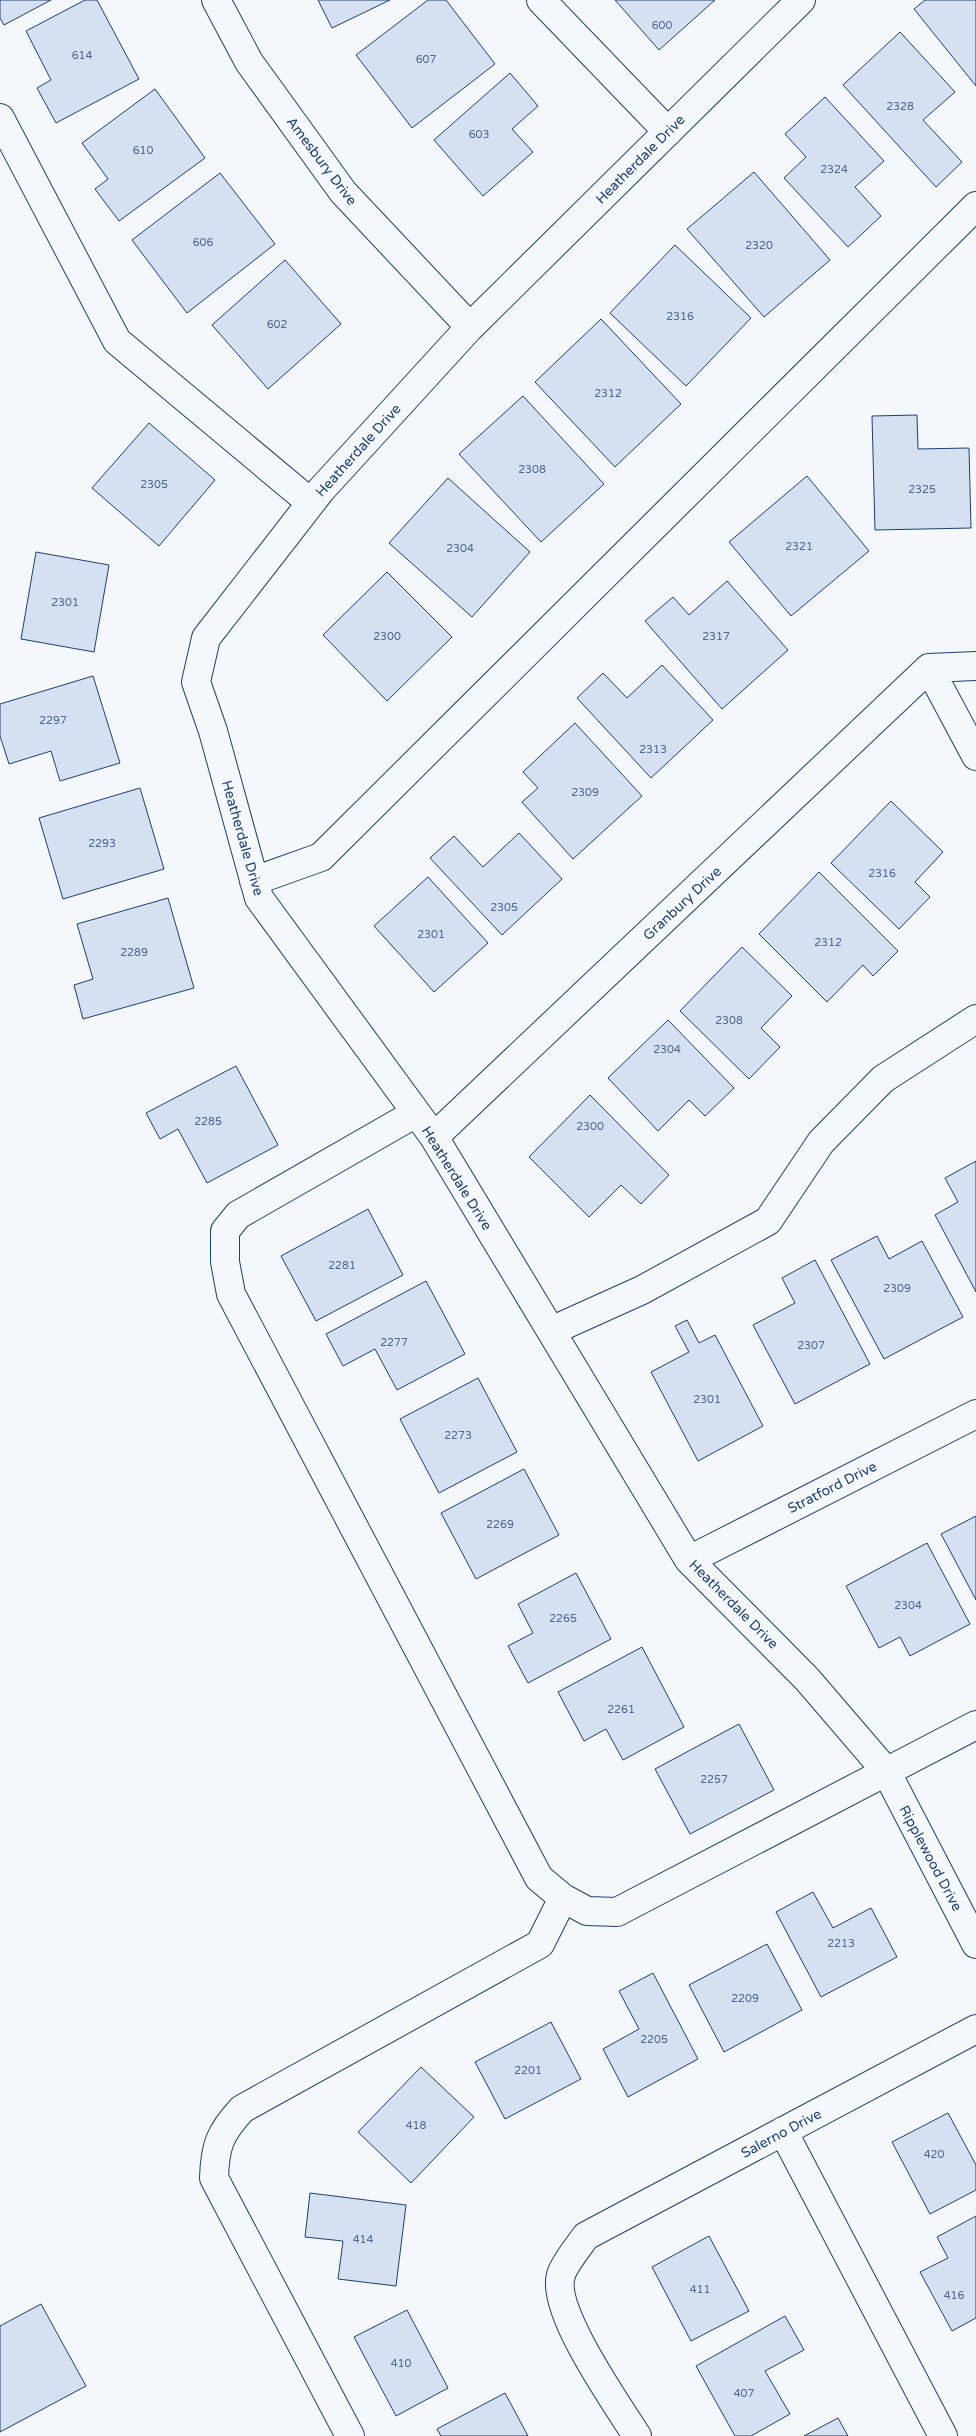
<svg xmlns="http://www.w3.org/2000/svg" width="976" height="2436" font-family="'Varela Round',sans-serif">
<rect width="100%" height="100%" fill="#f4f7fb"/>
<!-- building -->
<path fill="#d5e0f0" stroke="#1d3f73" d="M0,0H51L4,25L0,18Z
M85,0H97L139,79L56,123L37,88L51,80L26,31Z
M318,0H390L332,28Z
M428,0H446L495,64L412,128L356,55Z
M615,0H715L659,50Z
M925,0H976V86L914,9Z
M900,32L955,92L923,120L962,162L936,187L843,85Z
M510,73L538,106L512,129L533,152L483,196L434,140Z
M155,89L205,158L119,221L95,189L108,179L82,143Z
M825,97L884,161L855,187L881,216L848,247L784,178L806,157L785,134Z
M754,172L830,260L764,317L687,229Z
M220,173L275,244L187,313L132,240Z
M675,245L751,318L686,386L610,313Z
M285,260L341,324L268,389L212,325Z
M601,319L681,404L615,467L535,382Z
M523,396L604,484L541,542L459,454Z
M917,415L918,449L969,448L971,528L875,530L872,416Z
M149,423L215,480L159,546L92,488Z
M807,476L869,551L791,616L729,542Z
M448,478L530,552L472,617L389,543Z
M36,552L109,565L94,652L21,639Z
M387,572L452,637L387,701L323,635Z
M727,581L788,650L722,709L645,621L673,597L689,615Z
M662,665L713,720L651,778L577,698L603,673L627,698Z
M93,676L120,763L60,781L51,751L9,764L0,736V704Z
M575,723L642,796L573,859L522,802L538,788L523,772Z
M140,788L164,869L63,899L39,818Z
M891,801L943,852L915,882L930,897L899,929L831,863Z
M519,833L562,879L502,935L430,858L454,836L483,867Z
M819,872L898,951L873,976L863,965L827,1002L759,934Z
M428,877L488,943L434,992L374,926Z
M168,898L194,988L83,1019L74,985L93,979L77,924Z
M742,947L792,996L761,1028L780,1047L749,1079L680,1011Z
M668,1020L734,1088L705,1116L689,1100L658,1131L608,1078Z
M236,1066L278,1145L207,1183L178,1129L160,1139L146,1113Z
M590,1095L669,1175L641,1204L621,1185L589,1217L529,1157Z
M976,1161V1292L935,1215L958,1202L945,1178Z
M368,1209L403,1275L316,1321L281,1256Z
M877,1236L889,1259L922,1241L963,1317L884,1359L831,1260Z
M815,1260L870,1364L795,1404L753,1325L795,1303L782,1278Z
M426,1281L465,1354L397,1390L375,1349L343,1366L326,1334Z
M687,1320L699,1343L715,1335L763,1426L698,1461L651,1372L689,1352L675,1326Z
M478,1378L517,1452L439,1493L400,1419Z
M524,1469L559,1535L476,1579L441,1513Z
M976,1516V1600L941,1534Z
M927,1543L970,1624L910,1656L900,1637L879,1648L846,1586Z
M576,1573L611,1639L528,1683L508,1646L533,1633L518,1604Z
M642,1647L684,1727L623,1760L606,1729L584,1741L558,1692Z
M739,1724L774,1790L690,1834L655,1769Z
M813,1892L833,1928L871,1908L897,1957L821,1997L776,1912Z
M767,1944L802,2010L724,2052L689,1985Z
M653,1973L698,2059L628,2097L603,2049L639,2029L619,1991Z
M551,2022L581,2079L505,2119L475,2062Z
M421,2067L474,2117L411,2183L358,2132Z
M948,2113L976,2165V2190L930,2214L892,2142Z
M310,2193L406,2205L396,2286L338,2279L343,2241L305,2237Z
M976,2216V2318L952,2331L920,2272L948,2258L937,2237Z
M709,2236L749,2311L691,2341L652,2267Z
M41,2304L86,2386L0,2432V2326Z
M407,2310L448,2388L396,2416L354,2337Z
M785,2316L804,2350L765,2371L790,2414L751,2436H735L696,2366Z
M505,2393L528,2436H441L437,2429Z
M838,2418L848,2436H804Z"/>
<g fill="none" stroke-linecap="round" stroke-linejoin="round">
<!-- minor casing -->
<g stroke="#1d3f73" stroke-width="30">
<path id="minor" d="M216,0L249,62L343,192L470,327
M541,0L668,132
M801,0L470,327L321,490L206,638L196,682L213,731L259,898L434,1137L689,1560L807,1679L886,1771L976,1944
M0,118L117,341L311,503
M929,668L976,756
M929,668L976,666
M254,881L321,857L976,206
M416,1113L238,1215L225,1231V1262L231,1294L539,1878L563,1898L587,1911L617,1912L976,1725
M434,1137L929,668
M551,1331L642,1290L768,1221L821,1142L883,1079L976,1019
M689,1560L976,1414
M783,2131L943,2436
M350,2436L214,2178C215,2145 220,2133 242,2109L540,1944L563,1898
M637,2436C617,2404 550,2310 561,2275C564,2264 579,2246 586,2236L976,2029"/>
</g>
<!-- minor -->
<use href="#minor" stroke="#f4f7fb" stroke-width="28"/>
</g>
<g text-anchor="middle" stroke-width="4" stroke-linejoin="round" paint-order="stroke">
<!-- number labels -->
<g font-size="11" fill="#4b6792">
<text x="662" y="29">600</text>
<text x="82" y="59">614</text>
<text x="426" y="63">607</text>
<text x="900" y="110">2328</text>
<text x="479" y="138">603</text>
<text x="143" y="154">610</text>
<text x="834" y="173">2324</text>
<text x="203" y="246">606</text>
<text x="759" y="249">2320</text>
<text x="680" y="320">2316</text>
<text x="277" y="328">602</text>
<text x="608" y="397">2312</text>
<text x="532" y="473">2308</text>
<text x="154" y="488">2305</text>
<text x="922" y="493">2325</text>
<text x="799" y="550">2321</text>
<text x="460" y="552">2304</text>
<text x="65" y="606">2301</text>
<text x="387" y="640">2300</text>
<text x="716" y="640">2317</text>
<text x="53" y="724">2297</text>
<text x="653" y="753">2313</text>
<text x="585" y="796">2309</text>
<text x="102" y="847">2293</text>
<text x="882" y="877">2316</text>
<text x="504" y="911">2305</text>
<text x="431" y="938">2301</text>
<text x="828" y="946">2312</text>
<text x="134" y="956">2289</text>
<text x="729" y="1024">2308</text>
<text x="667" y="1053">2304</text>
<text x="208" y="1125">2285</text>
<text x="590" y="1130">2300</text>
<text x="342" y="1269">2281</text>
<text x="897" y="1292">2309</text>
<text x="394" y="1346">2277</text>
<text x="811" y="1349">2307</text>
<text x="707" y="1403">2301</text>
<text x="458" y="1439">2273</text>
<text x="500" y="1528">2269</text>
<text x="908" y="1609">2304</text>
<text x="563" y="1622">2265</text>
<text x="621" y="1713">2261</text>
<text x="714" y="1783">2257</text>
<text x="841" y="1947">2213</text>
<text x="745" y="2002">2209</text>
<text x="654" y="2043">2205</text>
<text x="528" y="2074">2201</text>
<text x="416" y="2129">418</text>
<text x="934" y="2158">420</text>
<text x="363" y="2243">414</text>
<text x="700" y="2293">411</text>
<text x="954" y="2299">416</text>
<text x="401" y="2367">410</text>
<text x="744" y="2397">407</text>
</g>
<!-- street labels -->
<g font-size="14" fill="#1d3f73" stroke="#f4f7fb">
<text transform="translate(640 159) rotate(-45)" y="5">Heatherdale Drive</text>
<text transform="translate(322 161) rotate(53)" y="5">Amesbury Drive</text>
<text transform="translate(358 450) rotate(-48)" y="5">Heatherdale Drive</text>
<text transform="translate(243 838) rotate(74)" y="5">Heatherdale Drive</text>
<text transform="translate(682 903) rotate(-43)" y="5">Granbury Drive</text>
<text transform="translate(457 1178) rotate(58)" y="5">Heatherdale Drive</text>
<text transform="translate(832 1487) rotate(-27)" y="5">Stratford Drive</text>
<text transform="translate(734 1604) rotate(45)" y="5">Heatherdale Drive</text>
<text transform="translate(931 1858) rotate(62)" y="5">Ripplewood Drive</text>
<text transform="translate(781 2133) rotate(-28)" y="5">Salerno Drive</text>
</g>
</g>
</svg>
